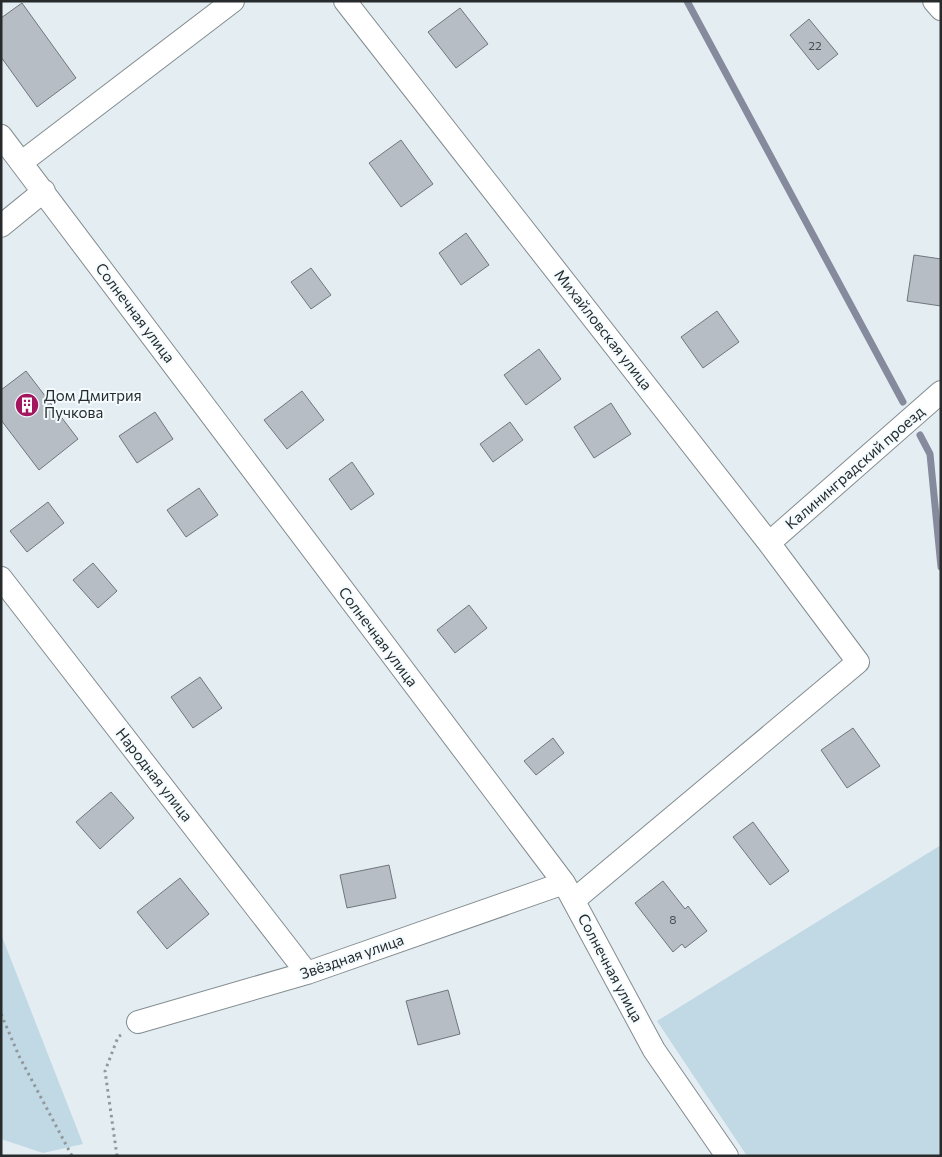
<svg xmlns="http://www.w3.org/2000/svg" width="942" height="1157" font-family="Commissioner,sans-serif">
<rect width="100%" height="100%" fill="#e4eef2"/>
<!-- green -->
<path fill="#c1d9e4" d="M941,845V1156H747L657,1021Z
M1,934L83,1144L43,1153L1,1139Z"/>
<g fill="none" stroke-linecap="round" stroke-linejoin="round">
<!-- stream -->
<path stroke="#858a9d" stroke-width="7" d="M687,1L903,402
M920,435L930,454L941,567"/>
</g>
<!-- building -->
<path fill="#b6bdc4" stroke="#70767d" d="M22,3L76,78L37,107L1,57V18Z
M460,8L488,44L456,68L428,32Z
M809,19L838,54L818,70L790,35Z
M401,140L433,184L401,207L369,163Z
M466,233L489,265L461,285L439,253Z
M914,255L941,259V306L907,301Z
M311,268L331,295L311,309L291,282Z
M717,311L739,342L703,368L681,337Z
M539,349L561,379L526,405L504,375Z
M26,371L78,439L39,470L1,420V390Z
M302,391L324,420L287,449L264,420Z
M611,403L631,434L594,458L574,427Z
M155,412L173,439L137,463L119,436Z
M510,422L523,440L493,462L480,444Z
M352,462L374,494L351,510L329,479Z
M199,488L218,515L186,537L167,510Z
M48,502L64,523L27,552L10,531Z
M93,563L117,591L98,608L73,580Z
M469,605L487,628L455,653L437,630Z
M200,677L222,708L193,728L171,697Z
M853,728L880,766L847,788L821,750Z
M553,738L564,753L536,775L524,761Z
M111,792L134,818L100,849L76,822Z
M753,822L789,871L770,885L733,837Z
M389,865L396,898L347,908L340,875Z
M180,878L209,914L167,949L137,912Z
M663,881L685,909L688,906L707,931L685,948L682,944L673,952L635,903Z
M448,990L460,1034L418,1045L406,1001Z"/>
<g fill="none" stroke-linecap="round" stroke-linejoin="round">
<!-- minor casing -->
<g stroke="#838c90" stroke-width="24">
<path id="minor" d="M345,1L769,543L858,662L574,900
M934,1L941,9
M1,136L564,883L654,1050L727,1156
M22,162L233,1
M1,226L44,191
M769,543L941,392
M1,578L307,973
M138,1022L307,973L564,883"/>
</g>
<!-- path -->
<path stroke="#91989b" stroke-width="3" stroke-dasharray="2.5 4" stroke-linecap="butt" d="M1,1014L19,1056L72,1156
M117,1156L105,1071L118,1037L121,1035"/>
<!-- minor -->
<use href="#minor" stroke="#fff" stroke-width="22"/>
</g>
<!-- icons -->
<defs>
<g id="building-disc" transform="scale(1.25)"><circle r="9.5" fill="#a31760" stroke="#f3fbff"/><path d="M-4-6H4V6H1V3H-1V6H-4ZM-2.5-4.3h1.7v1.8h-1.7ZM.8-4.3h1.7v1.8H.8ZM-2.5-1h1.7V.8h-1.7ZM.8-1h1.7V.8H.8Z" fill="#fff"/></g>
</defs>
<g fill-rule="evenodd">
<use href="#building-disc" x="27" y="405"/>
</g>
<g text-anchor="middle" stroke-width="4" stroke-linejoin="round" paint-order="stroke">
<!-- number labels -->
<g font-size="12" fill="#4b5052">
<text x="815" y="50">22</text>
<text x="673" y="924">8</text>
</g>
<!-- street labels -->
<g font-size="15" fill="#272b2c" stroke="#f3fbff">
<text transform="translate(135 313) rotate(53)" y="5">Солнечная улица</text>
<text transform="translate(603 330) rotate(52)" y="5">Михайловская улица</text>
<text transform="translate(855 468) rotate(-41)" y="5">Калининградский проезд</text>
<text transform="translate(378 637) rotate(53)" y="5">Солнечная улица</text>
<text transform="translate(154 775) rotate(52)" y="5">Народная улица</text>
<text transform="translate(352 957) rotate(-19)" y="5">Звёздная улица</text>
<text transform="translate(610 968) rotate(62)" y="5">Солнечная улица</text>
</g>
<!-- poi labels -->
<g font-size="15" fill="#272b2c" stroke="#f3fbff" text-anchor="start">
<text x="44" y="401">Дом Дмитрия<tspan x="44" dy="17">Пучкова</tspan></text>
</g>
</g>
<!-- border -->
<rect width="942" height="1157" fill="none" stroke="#272b2c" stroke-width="5"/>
</svg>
